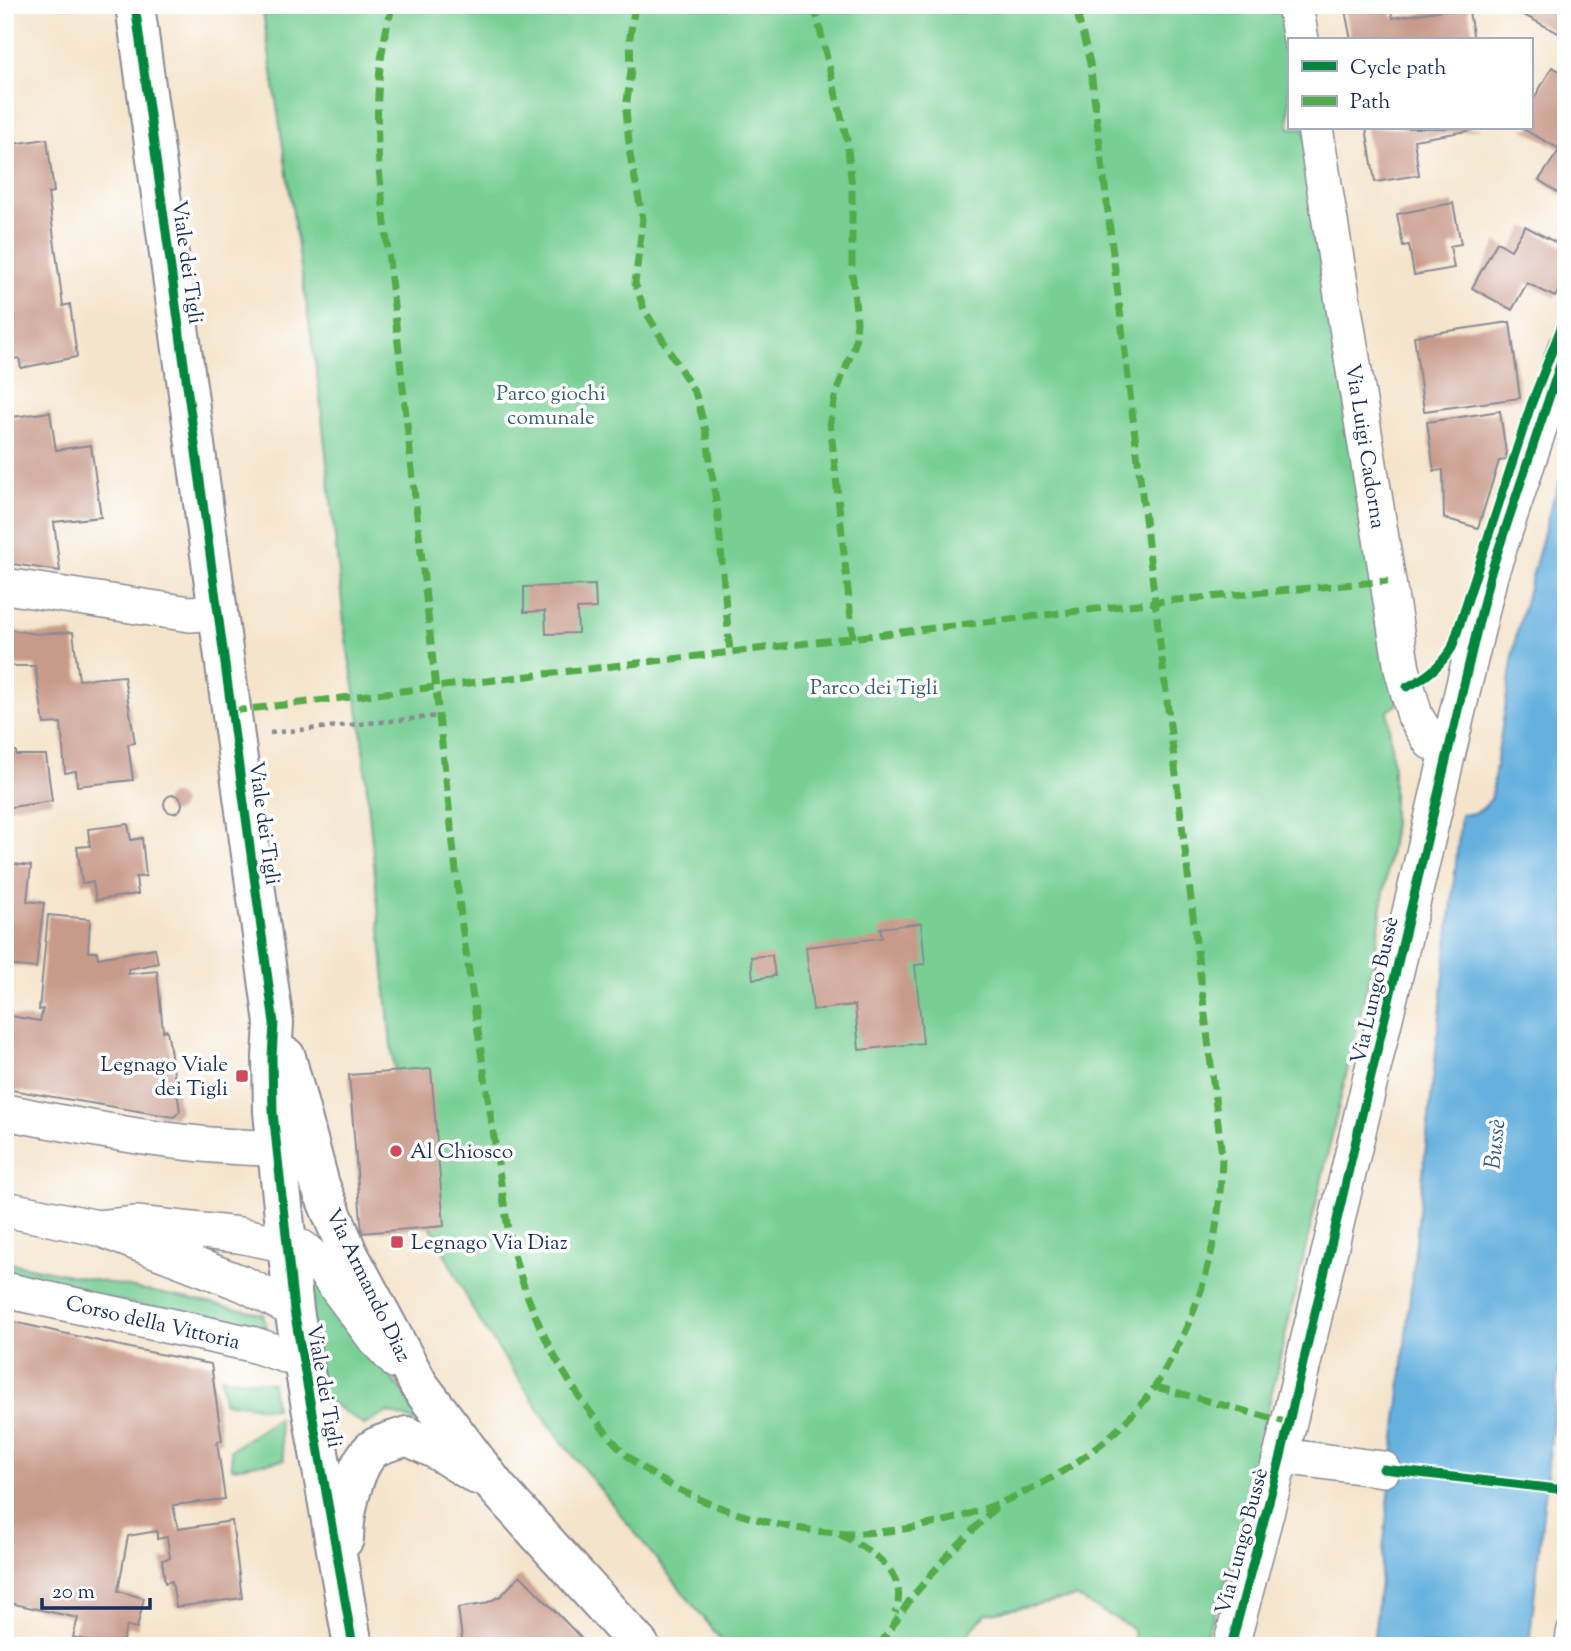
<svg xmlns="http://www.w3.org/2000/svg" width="1571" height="1651" font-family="'Sorts Mill Goudy',serif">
<rect width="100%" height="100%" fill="#fff"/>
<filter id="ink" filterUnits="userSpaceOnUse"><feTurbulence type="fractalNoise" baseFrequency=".0143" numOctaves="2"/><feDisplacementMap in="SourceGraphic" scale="14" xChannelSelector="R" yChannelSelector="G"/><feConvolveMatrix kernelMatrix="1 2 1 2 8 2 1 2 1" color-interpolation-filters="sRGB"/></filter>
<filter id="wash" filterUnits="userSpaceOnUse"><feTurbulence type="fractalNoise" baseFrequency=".00686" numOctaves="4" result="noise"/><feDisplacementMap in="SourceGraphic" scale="28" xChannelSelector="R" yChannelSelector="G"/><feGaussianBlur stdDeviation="1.57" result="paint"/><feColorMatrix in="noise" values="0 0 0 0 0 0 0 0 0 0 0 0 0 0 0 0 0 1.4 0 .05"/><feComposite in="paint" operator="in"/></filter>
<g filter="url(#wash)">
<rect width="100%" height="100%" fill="#f4e4cb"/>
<!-- green -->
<path fill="#77cf94" stroke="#497f79" stroke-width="2" d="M262,5H1284L1289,40V128H1304L1398,704L1388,711L1393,768V830L1376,947L1230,1571L1202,1646H1137L1132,1628L1076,1597L986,1614L957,1646H726L555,1433L477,1317L429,1223L408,1157L391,1046L361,726L346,640L319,389Z
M5,1262L263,1314L267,1331L5,1278Z
M311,1274L375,1360L436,1429L388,1412L364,1425L323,1397L305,1276Z
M221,1377L272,1383L275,1409L224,1402Z
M278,1418L284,1460L232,1468L231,1450Z"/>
<!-- water -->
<path fill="#65b0de" stroke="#40709e" stroke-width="2" d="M1566,464V1297L1529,1646H1373L1461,815C1476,814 1483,811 1491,798L1516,636L1552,503Z"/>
<g id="blocks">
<!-- building -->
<path fill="#c89a8a" d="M1344,5H1389L1393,18L1468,6L1474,40H1351Z
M1505,5H1552L1566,12V37Z
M1552,67L1566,74V198L1539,180L1560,149L1521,128H1531V104Z
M1366,128H1479V129L1414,140L1419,175L1375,182Z
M47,139L54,192L48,193L63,306L70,304L77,357L21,368L19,358L5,360V145Z
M1453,203L1461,244L1450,246L1454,268L1414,275L1409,245L1403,246L1397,214Z
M1525,226L1566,248V278L1555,297L1527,283L1512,310L1472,288L1497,242L1511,250Z
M1510,322L1520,398L1424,411L1414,336Z
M1500,411L1507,460L1499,461L1478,528L1444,518L1443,470L1434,471L1427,422Z
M50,412L56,450L91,445L101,517L54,522L60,571L5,563V418Z
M595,585L596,608L577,609L578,633L546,634L545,611L524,612V587Z
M5,629L36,634L73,632L79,680L124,676L135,743L128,744L133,780L77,786L76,771L65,773L61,723L44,724L35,666H5Z
M5,751H16V755H46L52,801L5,808Z
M164 804a9 9 0 1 1 18 0a9 9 0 1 1-18 0Z
M128,824L131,840L142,838L146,876L136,877L138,894L96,900L93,882L82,883L77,847L90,846L88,829Z
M5,863L31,866L27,901L44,903L36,968L5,965Z
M48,915L90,919L88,952H97L98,958L155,948L158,963L128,969V974L157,971L163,1031L167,1030L180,1111L174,1117L5,1089V1015L40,1021L43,1009L39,1010Z
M921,923L925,964L915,965L923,1043L859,1050L855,1005L813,1010L806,947L882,938L880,928Z
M772,955L775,976L753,979L751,957Z
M431,1069L444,1226L362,1233L349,1075Z
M5,1320L139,1350L211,1364L222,1441L217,1442L225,1499L173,1505L178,1529L232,1521L242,1598L176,1607L172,1581L165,1583L162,1560L170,1558L167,1537L157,1539V1531L128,1536L118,1591L144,1598L137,1628L127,1626L121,1646H107L73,1637L78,1618L5,1602Z
M520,1575L587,1644L586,1646H463L458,1608L484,1604L501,1596Z"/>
</g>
</g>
<g filter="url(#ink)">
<use href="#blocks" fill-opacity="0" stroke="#888a94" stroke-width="2"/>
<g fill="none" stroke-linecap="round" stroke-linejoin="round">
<!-- lane casing -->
<g stroke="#888a94" stroke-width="21">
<path id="lane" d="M1564,1646L1566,1630"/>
</g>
<!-- street casing -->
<g stroke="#888a94" stroke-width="38">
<path id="street" d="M1295,5L1301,40
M1315,128L1402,669L1415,716L1431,742L1448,747
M5,586L190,614L218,612
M5,1112C95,1129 185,1148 276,1148
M5,1209L98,1228L244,1284L294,1310
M98,1228L136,1224L239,1235L302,1248L317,1261L376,1340L396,1361
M5,1290L251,1344L285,1355L300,1356
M1281,1456L1383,1469
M1231,1646L1281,1456L1490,575L1566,347"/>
</g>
<!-- secondary casing -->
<g stroke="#888a94" stroke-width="42">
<path id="secondary" d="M135,5L274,1023L272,1057L273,1112L294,1310L353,1646
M286,1057L320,1185L348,1253L419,1385L496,1487L640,1646
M344,1539C344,1516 354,1459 376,1447C385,1442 397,1440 407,1436L435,1449L477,1475"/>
</g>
<!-- path -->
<path stroke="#888a94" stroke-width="4.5" stroke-dasharray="5 5" stroke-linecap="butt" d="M270,733L439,716"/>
<!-- lane -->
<use href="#lane" stroke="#fff" stroke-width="18"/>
<!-- street -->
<use href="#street" stroke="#fff" stroke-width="35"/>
<!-- secondary -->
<use href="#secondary" stroke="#fff" stroke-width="38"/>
<!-- quiet -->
<path stroke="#52ab49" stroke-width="7" stroke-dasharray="14 7" stroke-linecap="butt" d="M393,5C376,59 376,113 379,169L462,926L509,1236C526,1304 554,1366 597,1421C610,1438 625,1456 643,1468C698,1507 787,1534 854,1533C964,1532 1089,1478 1154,1388C1161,1378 1167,1366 1173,1355C1208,1290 1220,1229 1222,1156L1090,63L1075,5
M635,5L630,37L631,71L626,109L630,155L643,219L635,283L644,309L696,395L706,431L718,516L730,652
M814,5L847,140L852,187V270L857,322L855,344L836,393L830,421L853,638
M232,711L1155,602L1388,581
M1156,1387L1289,1423
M839,1534C870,1550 911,1572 895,1613
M879,1646L912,1597L947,1556L998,1505"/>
<!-- cycleway casing -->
<g stroke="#fff" stroke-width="13">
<path id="cycleway" d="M135,5L274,1023L272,1057L273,1112L294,1310L353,1646
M1407,687C1427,677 1439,667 1452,648L1531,405L1566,315
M1383,1469L1566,1490
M1231,1646L1281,1456L1490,575L1566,347"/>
</g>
<!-- cycleway -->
<use href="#cycleway" stroke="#00873e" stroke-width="9"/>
</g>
</g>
<!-- markers -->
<g fill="#d1495b" stroke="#fff" stroke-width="2.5">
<rect x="235" y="1069" width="14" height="14" rx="3.5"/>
<circle cx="396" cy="1151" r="7"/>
<rect x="390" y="1235" width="14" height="14" rx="3.5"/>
</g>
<g text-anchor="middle" stroke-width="7" stroke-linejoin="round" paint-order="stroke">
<!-- street labels -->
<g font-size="21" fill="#1b2f5e" stroke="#fff">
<text transform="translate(188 262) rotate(82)" y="7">Viale dei Tigli</text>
<text transform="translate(1366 446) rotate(81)" y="7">Via Luigi Cadorna</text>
<text transform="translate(265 823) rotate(82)" y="7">Viale dei Tigli</text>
<text transform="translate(1374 990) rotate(-77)" y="7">Via Lungo Bussè</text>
<text transform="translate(369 1285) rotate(64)" y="7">Via Armando Diaz</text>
<text transform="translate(153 1322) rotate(13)" y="7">Corso della Vittoria</text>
<text transform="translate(325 1386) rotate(80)" y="7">Viale dei Tigli</text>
<text transform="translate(1241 1541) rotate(-75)" y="7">Via Lungo Bussè</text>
</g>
<!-- park labels -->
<g font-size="21" fill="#375f6e" stroke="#fff">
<text x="551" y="400">Parco giochi<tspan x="551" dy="24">comunale</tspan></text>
<text x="874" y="694">Parco dei Tigli</text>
</g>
<!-- poi labels -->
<g font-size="21" fill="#1b2f5e" stroke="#fff" text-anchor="start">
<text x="228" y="1071" text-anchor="end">Legnago Viale<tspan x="228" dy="24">dei Tigli</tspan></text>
<text x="410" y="1158">Al Chiosco</text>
<text x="411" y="1249">Legnago Via Diaz</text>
</g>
<!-- water labels -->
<g font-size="23" font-style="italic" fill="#355c8b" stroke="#fff">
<text transform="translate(1494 1144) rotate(-84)" y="8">Bussè</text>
</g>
</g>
<!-- margin -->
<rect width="1571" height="1651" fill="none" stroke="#fff" stroke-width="28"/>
<!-- legend -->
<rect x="1288" y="38" width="245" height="91" fill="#ffffff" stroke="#a4acbf" stroke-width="2"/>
<rect x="1302" y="61" width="35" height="10" fill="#00873e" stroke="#a4acbf" stroke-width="2"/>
<text x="1350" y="74" font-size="21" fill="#1b2f5e">Cycle path</text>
<rect x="1302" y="96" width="35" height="10" fill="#52ab49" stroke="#a4acbf" stroke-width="2"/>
<text x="1350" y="108" font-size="21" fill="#1b2f5e">Path</text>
<!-- scale -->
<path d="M42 1598v10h108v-10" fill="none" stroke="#1b2f5e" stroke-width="3.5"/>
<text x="52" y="1598" font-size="21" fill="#1b2f5e" stroke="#ffffff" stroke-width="5" paint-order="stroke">20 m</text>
</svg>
